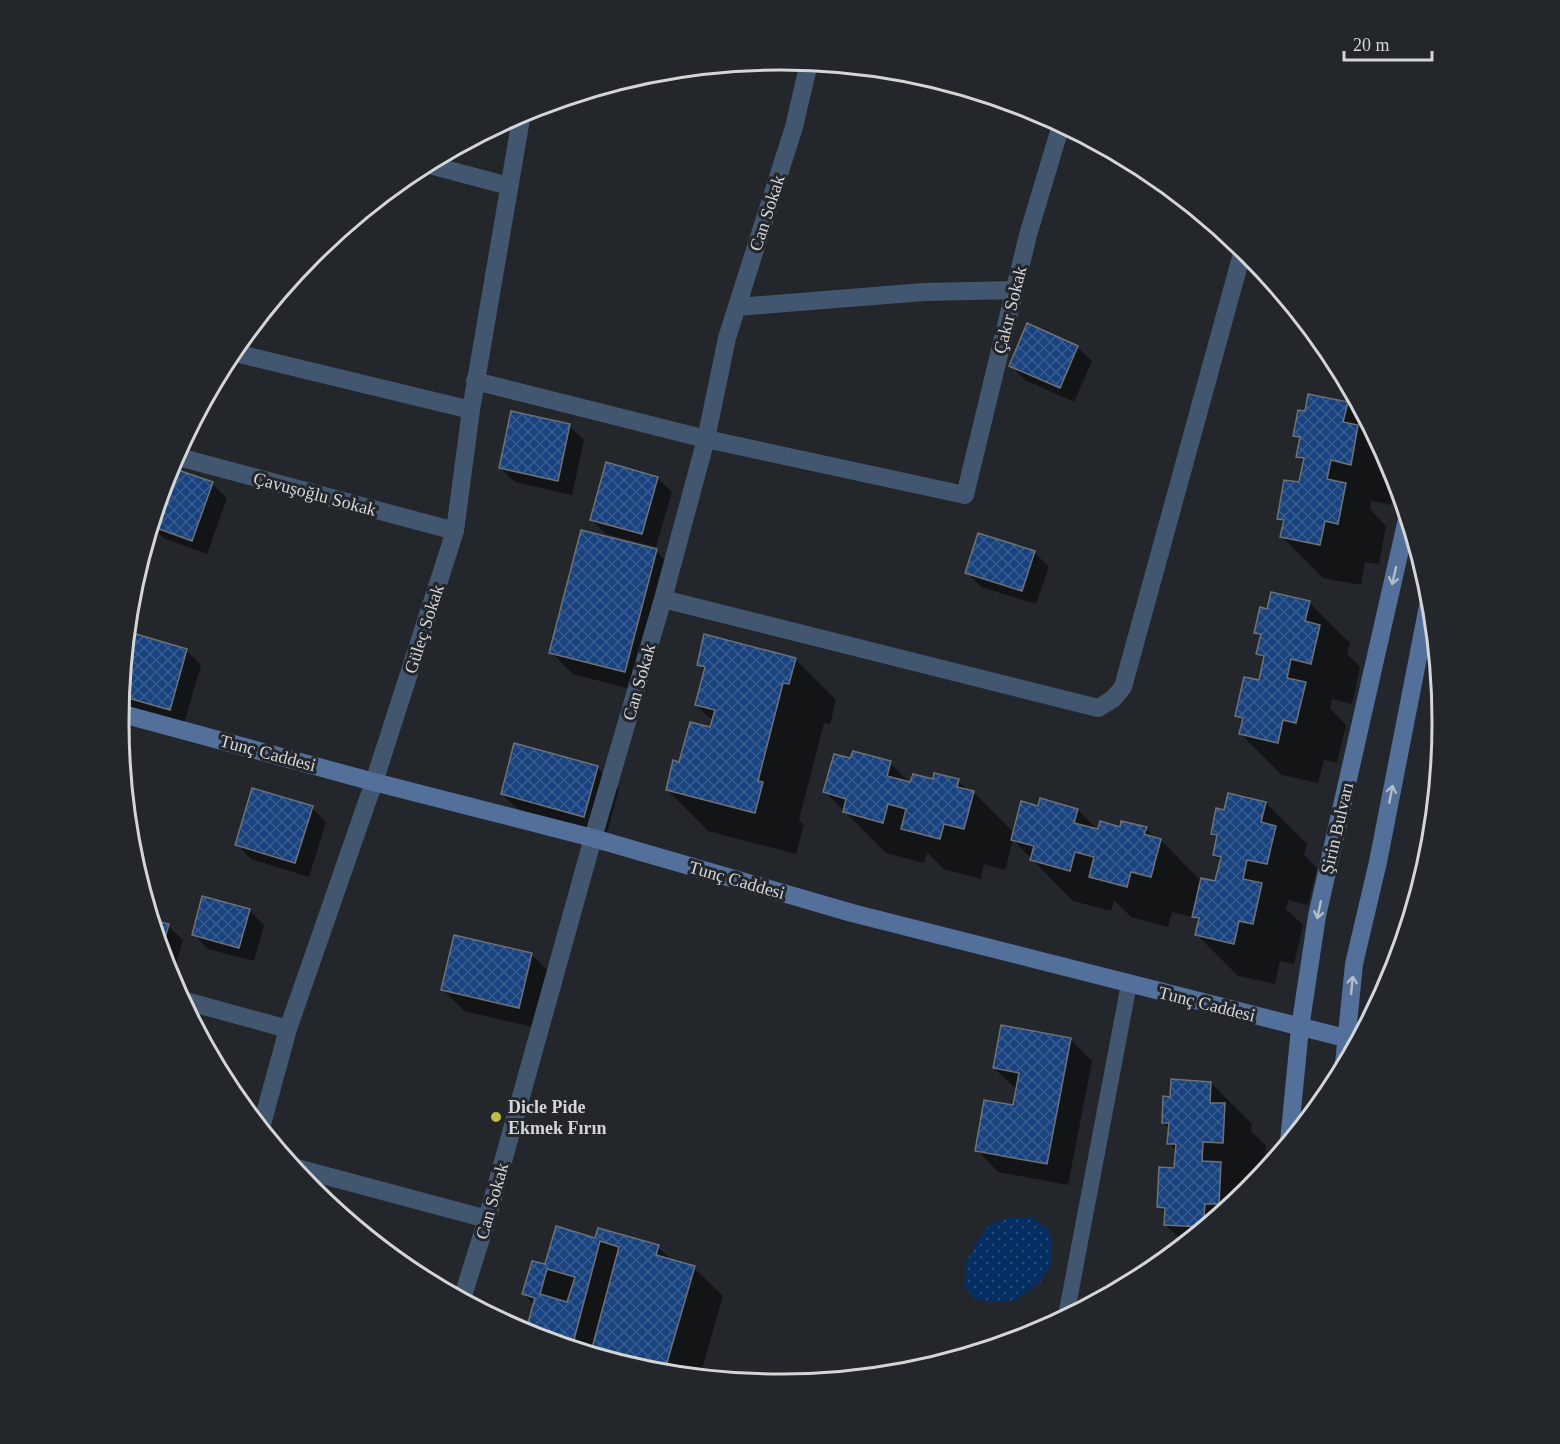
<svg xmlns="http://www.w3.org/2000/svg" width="1560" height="1444" font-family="'Times New Roman',serif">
<defs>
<pattern id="park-dots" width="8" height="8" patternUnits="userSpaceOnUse" patternTransform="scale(1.5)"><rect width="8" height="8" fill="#052e63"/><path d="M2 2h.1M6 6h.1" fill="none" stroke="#294b79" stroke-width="1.8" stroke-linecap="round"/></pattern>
<pattern id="building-cross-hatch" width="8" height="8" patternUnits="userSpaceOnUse" patternTransform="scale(1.5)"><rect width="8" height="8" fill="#17427d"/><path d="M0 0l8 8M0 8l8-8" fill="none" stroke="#385c8f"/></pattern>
</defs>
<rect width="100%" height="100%" fill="#23262a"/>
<!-- park -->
<path fill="url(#park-dots)" d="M1011,1217L1033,1218L1048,1229L1052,1240V1262L1040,1282L1014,1301L987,1302L974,1298L964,1286L966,1263L977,1241L989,1225Z"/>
<!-- shadow -->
<path fill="#0007" d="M1077,347L1092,361L1074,402L1025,380L1011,366Z
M1347,403L1367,424L1392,469L1396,482L1391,505L1371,501L1370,509L1386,526L1379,564L1365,562L1361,585L1323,578L1282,537L1285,525L1278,518L1300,484L1304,463L1297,456L1300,441L1295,435L1306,413Z
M569,426L584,440L572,495L515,482L500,468Z
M169,468L212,484L227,498L207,554L163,538L151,526Z
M657,478L672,492L656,547L606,534L591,519Z
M656,551L678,572L646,693L573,674L551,652Z
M1034,552L1049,567L1036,604L981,587L967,572Z
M1309,602L1350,643L1347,654L1360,667L1352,704L1332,699L1330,708L1346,725L1337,763L1324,760L1318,783L1282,775L1241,734L1243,722L1237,715L1260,682L1265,661L1258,654L1261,638L1256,632L1268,611Z
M137,636L186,650L201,665L184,724L135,710L121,696Z
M795,659L836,700L830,724L824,723L799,820L804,825L796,854L708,831L667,790L680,763L712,729L714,722L696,705L705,671L698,664Z
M851,760L890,763L911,784L958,781L969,791L974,793L1014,833L1039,808L1078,810L1099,831L1146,829L1157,839L1161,840L1201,881L1216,882L1221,862L1214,855L1218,839L1212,833L1225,812L1266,803L1307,844L1304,855L1317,868L1308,905L1288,900L1286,909L1303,925L1294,964L1280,961L1275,984L1238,976L1197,935L1200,923L1192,915V917L1172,912L1168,927L1131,917L1114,900L1111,911L1073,901L1013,840L1005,870L984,864L981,879L944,869L927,852L924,863L886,853L825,792Z
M597,767L619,789L606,837L524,815L502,794Z
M312,808L326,822L309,877L251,859L237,844Z
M203,898L250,911L264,925L254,961L208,949L194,934Z
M152,921L168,926L183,940L171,981Z
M531,954L553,976L541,1029L464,1011L442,989Z
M1070,1039L1092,1061L1068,1185L998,1172L977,1150L1015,1107L1016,1089L994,1068Z
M1211,1083L1252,1124L1251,1131L1266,1146L1264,1170L1254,1183L1243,1182V1186L1247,1191L1184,1243L1165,1224L1166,1214L1159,1207L1175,1170L1177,1151L1169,1143L1170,1129L1163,1122L1172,1099Z
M596,1239L658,1247L674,1262L694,1268L723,1296L700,1376L651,1371L527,1334L535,1305L524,1294L546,1266Z"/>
<!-- building -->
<path fill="url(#building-cross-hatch)" stroke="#6e7176" stroke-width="1.5" fill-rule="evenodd" d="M1027,323L1078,346L1060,388L1009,366Z
M1308,394L1348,402L1343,422L1358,425L1351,465L1331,460L1327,479L1346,483L1338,524L1325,521L1320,545L1280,537L1284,520L1277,519L1284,480L1299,482L1304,458L1296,457L1300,437L1293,436L1298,410L1305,411Z
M511,411L570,424L558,481L499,468Z
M606,462L658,477L642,534L590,520Z
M169,467L213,482L192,541L151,526Z
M581,530L657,549L625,672L549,653Z
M978,533L1035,551L1022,591L965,573Z
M1271,592L1310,601L1305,621L1320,625L1311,664L1291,659L1287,678L1306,682L1296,723L1283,720L1278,743L1239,734L1243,718L1235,716L1244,677L1259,680L1264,656L1256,654L1261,634L1254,633L1260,607L1267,609Z
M136,634L187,649L170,710L121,696L122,686Z
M704,634L796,658L789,684L783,683L758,781L763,782L755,813L666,790L673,760L679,762L690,722L710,727L715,710L695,705L705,667L697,665Z
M514,743L598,766L584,817L501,794Z
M853,751L891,761L887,776L910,782L913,774L933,779L934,773L959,779L957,787L974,791L964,829L944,824L940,839L901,829L906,809L888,804L883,823L843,812L846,799L823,792L834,754L850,758Z
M252,788L313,806L295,863L235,845Z
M1228,793L1266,802L1261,822L1276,826L1267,864L1247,860L1243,879L1262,883L1253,924L1239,921L1234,944L1195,935L1199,918L1192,917L1201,878L1215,881L1221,857L1213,855L1217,835L1211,834L1216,808L1224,810Z
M1040,798L1078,809L1074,823L1098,829L1100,821L1120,827L1121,821L1147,827L1144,834L1161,839L1151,877L1131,872L1127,887L1089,877L1094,857L1075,852L1070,871L1030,860L1034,846L1011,840L1021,801L1038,806Z
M202,896L250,909L239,948L192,935Z
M151,920L169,924L161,952Z
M454,935L532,953L519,1008L441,990Z
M1001,1025L1071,1038L1047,1164L975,1151L984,1100L1013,1105L1019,1073L993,1068Z
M1171,1079L1211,1082L1210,1103H1225L1223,1143L1203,1142L1202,1161L1221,1162L1219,1204H1205L1203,1227L1164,1225L1165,1208L1157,1207L1159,1167L1174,1168L1176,1144H1167L1169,1123H1162L1163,1096L1170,1097Z
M556,1226L595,1238L598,1228L659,1245L656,1255L695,1266L664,1373L651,1371L525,1333L535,1298L522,1294L532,1261L545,1264ZM600,1241L619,1247L591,1352L572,1347ZM547,1269L575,1277L567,1302L540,1294Z"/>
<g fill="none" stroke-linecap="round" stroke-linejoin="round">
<!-- lane -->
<path stroke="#435670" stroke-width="16" d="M1066,1316L1129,984"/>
<!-- street -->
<path stroke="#435670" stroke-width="18" d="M426,164L509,186
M737,307L924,292L1015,290
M231,352L471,410
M475,381L706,439L965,495L1028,235L1061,125
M175,456L455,531
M663,599L1098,708L1113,699L1123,687L1243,250
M182,1000L288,1029
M261,1128L288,1029L374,782L455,531L471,410L522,113
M293,1167L487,1219
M462,1299L487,1219L593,838L663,599L706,439L727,338L794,127L809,63"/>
<!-- secondary -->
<path stroke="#53709a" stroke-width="18" d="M119,713L374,782L593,838L852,913L1357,1041
M1344,1064L1354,964L1378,862L1430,596
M1289,1141L1300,1028L1317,916L1407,519"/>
</g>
<!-- one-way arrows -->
<defs><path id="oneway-shaft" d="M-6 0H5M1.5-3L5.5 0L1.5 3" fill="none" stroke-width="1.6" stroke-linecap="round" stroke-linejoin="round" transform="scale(1.5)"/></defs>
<g stroke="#b3bcc8">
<use href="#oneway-shaft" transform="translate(1394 576) rotate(103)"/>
<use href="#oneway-shaft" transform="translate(1391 794) rotate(-79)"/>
<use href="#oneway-shaft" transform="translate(1319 910) rotate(102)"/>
<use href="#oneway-shaft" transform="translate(1352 985) rotate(-84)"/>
</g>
<!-- markers -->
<circle fill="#c2bd3f" stroke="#23262a" stroke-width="2" cx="496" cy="1117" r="6"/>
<g text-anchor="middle" stroke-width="6" stroke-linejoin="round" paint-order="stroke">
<!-- street labels -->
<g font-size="18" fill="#d3d5d7" stroke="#23262a">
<text transform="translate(767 213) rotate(-72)" y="6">Can Sokak</text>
<text transform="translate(1010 310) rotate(-76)" y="6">Çakır Sokak</text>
<text transform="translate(315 494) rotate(15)" y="6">Çavuşoğlu Sokak</text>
<text transform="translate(424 629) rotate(-72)" y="6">Güleç Sokak</text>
<text transform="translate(639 682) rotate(-74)" y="6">Can Sokak</text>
<text transform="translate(268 753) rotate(15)" y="6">Tunç Caddesi</text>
<text transform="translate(1337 828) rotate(-77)" y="6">Şirin Bulvarı</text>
<text transform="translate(737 880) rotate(16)" y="6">Tunç Caddesi</text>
<text transform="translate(1207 1004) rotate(14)" y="6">Tunç Caddesi</text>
<text transform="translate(492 1201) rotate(-74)" y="6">Can Sokak</text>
</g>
<!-- poi labels -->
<g font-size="18" font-weight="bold" fill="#d3d5d7" stroke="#23262a" text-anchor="start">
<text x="508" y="1113">Dicle Pide<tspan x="508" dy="21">Ekmek Fırın</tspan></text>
</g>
</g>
<!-- crop -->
<path d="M0 0H1560V1444H0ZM780 70H781A651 651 0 0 1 1432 721V723A651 651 0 0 1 781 1374H780A651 651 0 0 1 129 723V721A651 651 0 0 1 780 70Z" fill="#23262a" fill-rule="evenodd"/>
<path fill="none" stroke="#d3d5d7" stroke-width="3" d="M780 70H781A651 651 0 0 1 1432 721V723A651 651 0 0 1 781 1374H780A651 651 0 0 1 129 723V721A651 651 0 0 1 780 70Z"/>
<!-- scale -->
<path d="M1344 51v9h88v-9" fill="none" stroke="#d3d5d7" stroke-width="3"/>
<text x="1353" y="51" font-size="18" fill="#d3d5d7" stroke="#23262a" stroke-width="4.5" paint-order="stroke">20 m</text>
</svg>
